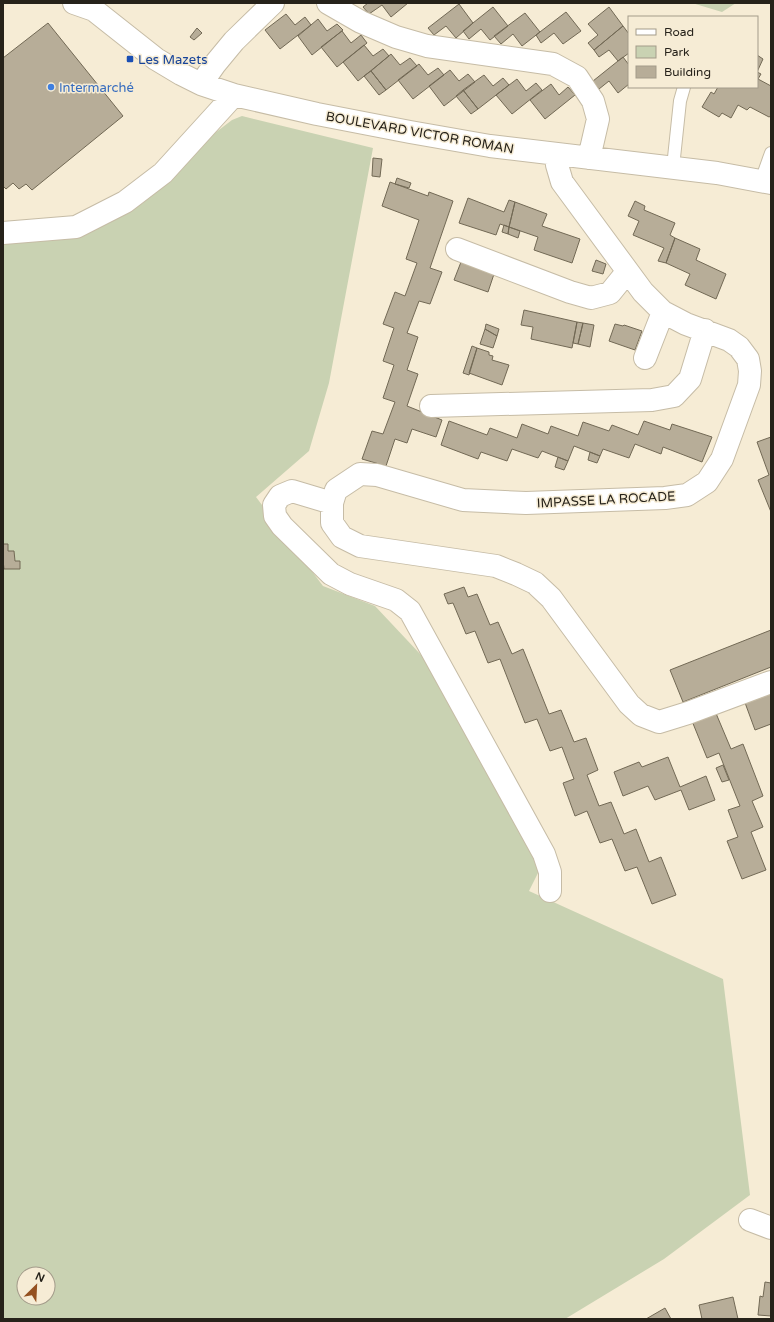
<svg xmlns="http://www.w3.org/2000/svg" width="774" height="1322" font-family="'Varela Round',sans-serif">
<rect width="100%" height="100%" fill="#f6ecd5"/>
<!-- green -->
<path fill="#c9d2b2" fill-rule="evenodd" d="M692,3H736L722,12Z
M242,116L373,148L329,383L309,451L256,497L323,586L375,606L422,656L533,847L541,867L529,891L723,979L750,1195L664,1259L565,1319H3V238L100,227L143,203L211,136L232,120ZM24,1274H48V1298H24Z"/>
<!-- building -->
<path fill="#b7ad98" stroke="#726955" d="M368,3H408L391,17L382,5L369,14L363,7Z
M459,4L473,23L456,38L446,26L434,35L428,28Z
M493,7L508,26L490,40L481,29L469,39L463,31Z
M609,7L623,26L594,50L588,43L598,35L588,24Z
M566,12L581,31L563,44L554,33L541,43L536,35Z
M525,13L540,32L522,46L513,34L501,44L494,36Z
M286,14L295,25L305,17L311,25L280,49L265,30Z
M318,19L327,31L337,24L343,30L312,55L298,36Z
M48,23L123,116L32,190L26,184L19,189L13,183L6,189L3,186V58Z
M623,26L629,34V53L618,61L609,50L599,57L594,50Z
M197,28L202,33L194,40L190,37Z
M342,31L351,43L361,35L367,43L337,67L321,47Z
M364,45L373,56L383,49L389,56L358,81L343,62Z
M391,54L400,65L410,58L417,66L386,90L371,71Z
M757,55L763,59L757,72Z
M623,57L629,65V84L618,93L609,81L599,89L593,81Z
M419,64L428,75L438,68L444,75L413,99L398,80Z
M450,70L459,81L468,74L475,82L444,106L429,86Z
M371,71L386,90L379,95L364,76Z
M757,72L761,74L758,79L771,86V116L769,117L750,107L747,110L738,105L731,118L722,113L719,117L702,107L711,92L714,94L718,87H757Z
M484,75L493,86L503,78L509,85L478,109L463,90Z
M517,79L526,91L536,83L542,90L512,114L496,95Z
M551,84L559,95L568,87L575,95L545,119L530,100Z
M463,90L478,109L471,114L456,96Z
M373,158L382,159L380,177L372,176Z
M397,178L411,183L409,188L395,184Z
M390,182L428,196L429,192L453,201L430,268L442,272L430,304L419,301L407,333L418,337L407,370L418,374L407,406L442,420L436,437L412,429L407,443L395,439L386,466L362,459L372,431L383,434L395,402L383,398L394,365L383,361L394,328L383,324L395,292L405,296L417,263L406,259L419,220L382,206Z
M468,198L504,212L509,200L515,202L509,227L500,224L496,235L459,223Z
M635,201L645,206L644,210L675,223L670,235L675,238L666,263L658,261L664,248L633,235L639,221L628,216Z
M515,202L547,214L542,226L580,239L572,263L534,250L538,237L509,227Z
M504,225L509,227L508,234L502,232Z
M509,227L520,231L518,238L508,234Z
M675,238L700,249L696,260L726,274L716,299L685,285L690,274L666,263Z
M596,260L606,264L603,274L592,271Z
M461,262L494,274L488,292L454,280Z
M524,310L577,322L572,348L531,339L533,327L521,325Z
M577,322L583,323L578,344L573,343Z
M583,323L594,325L590,347L578,344Z
M486,324L499,329L497,336L485,329Z
M615,324L623,326L624,325L642,331L635,350L609,341Z
M485,329L497,336L493,348L480,344Z
M472,346L477,348L469,375L463,373Z
M477,348L489,352V355L493,356L492,360L509,365L502,385L469,373Z
M449,421L487,435L490,428L517,438L522,424L548,434L551,426L578,436L583,422L609,431L612,425L638,435L644,421L670,430L672,424L712,437L702,462L663,447L661,454L635,444L629,458L603,449L600,456L574,446L568,461L542,451L538,458L512,449L507,461L481,452L478,459L441,445Z
M771,437V512L758,480L769,475L757,442Z
M590,452L600,456L597,463L588,460Z
M558,457L568,461L564,470L555,467Z
M3,542V544H8V551H14L15,561H20V569H4L3,560Z
M464,587L468,597L477,594L490,625L498,622L512,654L523,649L549,714L561,710L574,742L586,738L598,770L587,775L599,806L611,802L624,834L636,829L649,862L661,857L676,895L652,904L637,867L625,871L612,839L600,843L587,811L575,816L563,783L574,779L562,747L550,751L537,719L525,723L500,659L488,663L475,631L466,634L453,603L448,604L444,594Z
M771,630V667L683,702L670,670Z
M771,690V724L755,730L744,700Z
M715,711L731,749L743,744L763,796L752,801L763,827L751,832L766,870L742,879L727,841L738,837L728,810L740,806L719,753L707,758L692,721Z
M668,757L680,787L706,776L715,800L689,810L681,790L655,800L648,786L623,796L614,772L639,762L642,767Z
M723,765L729,780L722,782L716,768Z
M765,1282L771,1283V1316L758,1315L760,1296L763,1297Z
M733,1297L738,1319H702L699,1305Z
M665,1308L671,1319H646Z"/>
<g fill="none" stroke-linecap="round" stroke-linejoin="round">
<!-- lane casing -->
<g stroke="#c6bca6" stroke-width="14">
<path id="lane" d="M673,167L680,101L684,87
M761,181L771,153"/>
</g>
<!-- street casing -->
<g stroke="#c6bca6" stroke-width="24">
<path id="street" d="M74,3L94,10L156,59L181,74L201,84L234,95L317,114L410,132L490,146L717,173L771,183
M328,3L361,22L396,37L427,46L553,64L577,77L593,101L598,119L589,158
M201,84L215,64L234,41L273,3
M557,154V165L562,182L643,292L663,312L686,324L729,340L739,347L748,359L750,371L749,385L722,459L707,482L687,495L665,498L526,503L463,500L377,475L360,474L336,490L332,503V523L342,537L360,546L496,566L516,574L535,583L551,598L629,704L641,715L659,722L688,713L771,682
M3,233L76,227L125,202L163,173L234,95
M457,249L570,292L591,298L610,293L627,272
M645,358L663,312
M431,406L652,400L674,396L690,379L705,330
M332,503L292,491L280,496L274,505L275,516L282,526L331,574L350,584L396,600L410,611L544,854L550,872V891
M750,1220L771,1228"/>
</g>
<!-- lane -->
<use href="#lane" stroke="#fff" stroke-width="12"/>
<!-- street -->
<use href="#street" stroke="#fff" stroke-width="22"/>
</g>
<!-- markers -->
<rect fill="#1a4fb4" stroke="#f6ecd5" stroke-width="1.5" x="126" y="55" width="8" height="8" rx="2"/>
<circle fill="#3f7fe0" stroke="#f6ecd5" stroke-width="1.5" cx="51" cy="87" r="4"/>
<g text-anchor="middle" stroke-width="3" stroke-linejoin="round" paint-order="stroke">
<!-- transit labels -->
<g font-size="13" fill="#164399" stroke="#f6ecd5" text-anchor="start">
<text x="138" y="64">Les Mazets</text>
</g>
<!-- shop labels -->
<g font-size="13" fill="#366cbe" stroke="#f6ecd5" text-anchor="start">
<text x="59" y="92">Intermarché</text>
</g>
<!-- street labels -->
<g font-size="13" fill="#26221a" stroke="#f6ecd5">
<text transform="translate(420 132) rotate(10)" y="5">BOULEVARD VICTOR ROMAN</text>
<text transform="translate(606 499) rotate(-3)" y="5">IMPASSE LA ROCADE</text>
</g>
</g>
<!-- border -->
<rect width="774" height="1322" fill="none" stroke="#26221a" stroke-width="8"/>
<!-- legend -->
<rect x="628" y="16" width="130" height="72" fill="#f6ecd5" stroke="#a39b8a"/>
<rect x="636" y="29" width="20" height="6" fill="#ffffff" stroke="#a39b8a"/>
<text x="664" y="36" font-size="12" fill="#26221a">Road</text>
<rect x="636" y="46" width="20" height="12" fill="#c9d2b2" stroke="#a39b8a"/>
<text x="664" y="56" font-size="12" fill="#26221a">Park</text>
<rect x="636" y="66" width="20" height="12" fill="#b7ad98" stroke="#a39b8a"/>
<text x="664" y="76" font-size="12" fill="#26221a">Building</text>
<!-- north arrow -->
<g transform="translate(36 1286) rotate(24)"><circle r="19" fill="#f6ecd5" stroke="#a39b8a"/>
<path d="M0-3L7 15L0 10L-7 15Z" fill="#945121"/>
<text y="-6" font-size="11" font-weight="bold" text-anchor="middle" fill="#26221a">N</text>
</g>
</svg>
